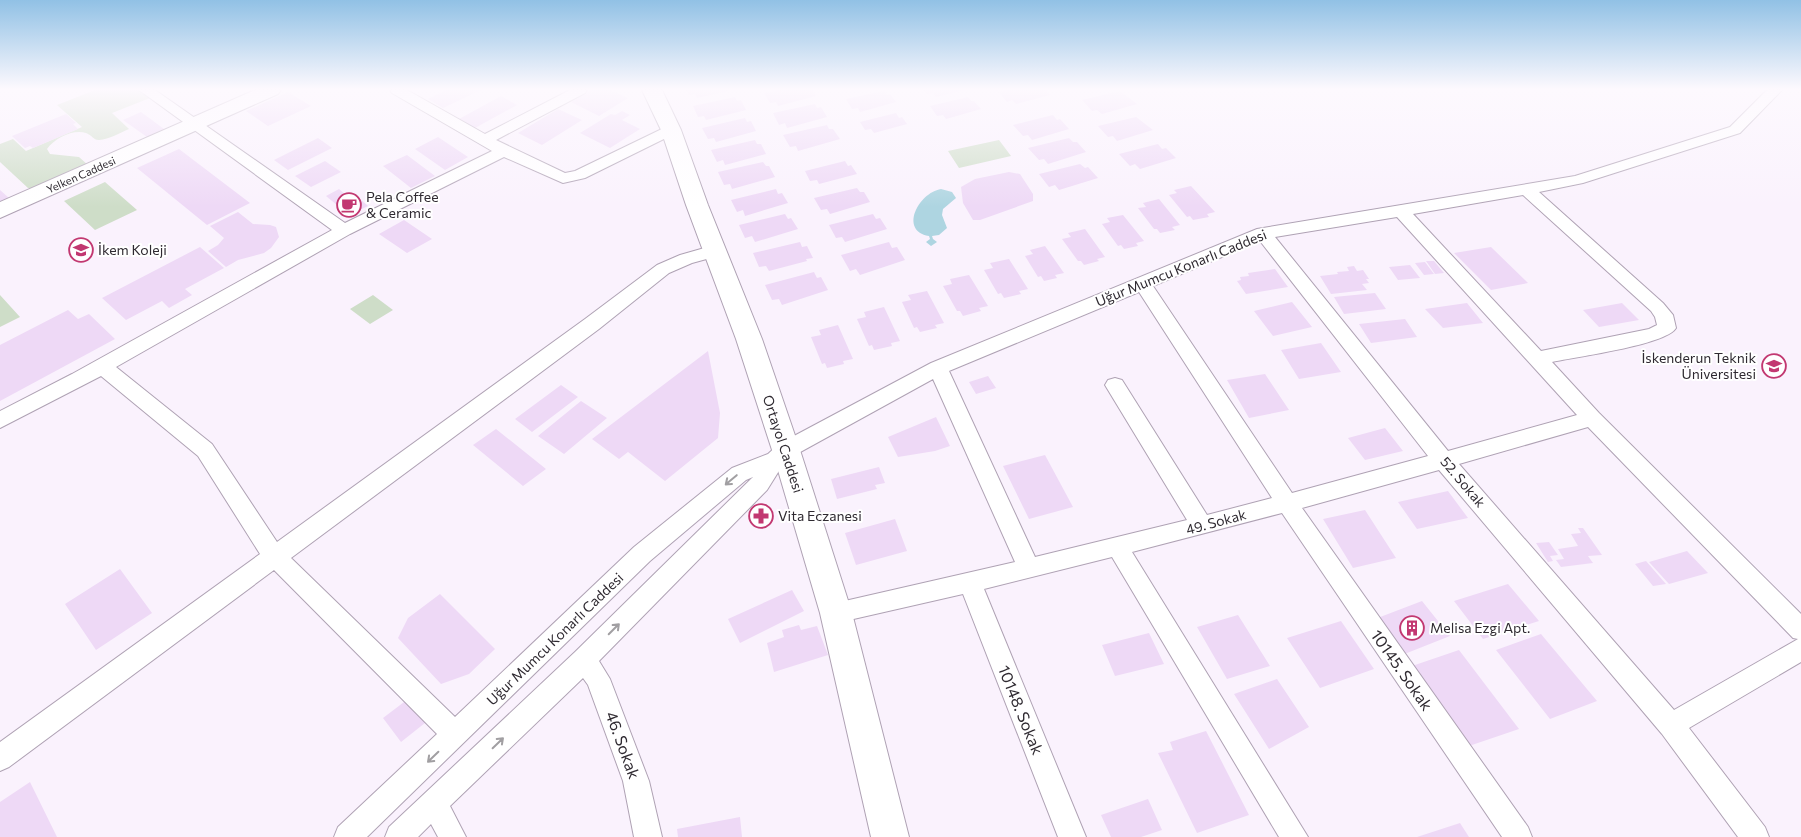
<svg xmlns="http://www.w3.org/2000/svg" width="1801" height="837" font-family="Commissioner,sans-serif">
<rect width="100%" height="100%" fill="#faf2fd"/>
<!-- green -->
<path fill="#ceddc8" d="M95,90H140L150,98L112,113L129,129C120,133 109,139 99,140C93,140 92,135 86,133C73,129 55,138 47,149L50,154L79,157L88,165L37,188H28L0,162V144L13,139L26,151L82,127L57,105Z
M999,140L1011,156L959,168L948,151Z
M105,182L137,210L95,230L64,201Z
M0,295L20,317L0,327Z
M373,295L393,310L370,324L350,309Z"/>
<!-- water -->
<path fill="#aed5e1" d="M941,189L952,192L956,198L943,209L942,215L947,228L939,235L932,236L933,239L937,242L931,246L926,242L930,239L929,236C899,231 918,193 941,189Z"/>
<!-- building -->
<path fill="#eed9f6" d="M446,90H481L443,108L428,99Z
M592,90H610L628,98L599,116L571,102Z
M686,90H728L729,91L697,98L695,94L689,95Z
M780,90H812L816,96L778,106L776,102L770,103L764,93Z
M924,90H964L936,97L933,93L927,94Z
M1009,90H1046L1050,95L1016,104L1012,100L1007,102L999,92Z
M884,91L887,95L890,94L896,102L860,112L858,108L852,109L846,99Z
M1120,91L1137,104L1102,114L1097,110L1092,111L1082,100Z
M288,92L311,106L268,126L246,111Z
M501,96L517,105L475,128L459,119Z
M735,97L737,101L741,100L746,110L706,120L704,116L698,117L693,106Z
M968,97L971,101H974L981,109L946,119L943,115L937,116L930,106Z
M815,104L817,108L821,107L827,117L787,128L785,123L779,125L773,113Z
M558,109L582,120L542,145L518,133Z
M622,111L630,115L622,120L640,129L610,148L580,133L611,114L615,115Z
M141,112L164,129L147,137L123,120Z
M896,113L899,118L902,117L907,124L874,133L871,129L865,130L860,122Z
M66,114L76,123L73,124L78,129L33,148L30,146L25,148L12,136Z
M1053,115L1057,120L1060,119L1069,129L1032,140L1028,135L1023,136L1013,125Z
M1136,117L1153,130L1117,141L1113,136L1108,137L1098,126Z
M745,118L747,122L751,121L756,131L716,142L714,138L708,139L702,128Z
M827,125L829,129H833L840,139L798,151L796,146L790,147L783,135Z
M438,137L468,157L445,170L415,149Z
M318,138L332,148L288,170L274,160Z
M1069,138L1073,142H1077L1086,152L1048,164L1044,159L1039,160L1028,148Z
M755,140L757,144H761L766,154L725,165L723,160L717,162L711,150Z
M1158,144L1162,149L1166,148L1176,158L1140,169L1135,164L1130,166L1119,154Z
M179,149L250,203L207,225L137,168Z
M407,155L435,176L411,188L383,166Z
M325,161L341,172L311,187L295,176Z
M845,161L848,166L851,165L857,174L819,184L817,180L810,181L805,171Z
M763,162L766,166H769L775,177L732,189L730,184L724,185L718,172Z
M1080,164L1085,168L1088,167L1098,178L1059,190L1055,185L1049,187L1039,174Z
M1009,172L1020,174L1033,194V201L980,220H973L963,203L961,187L975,179Z
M1191,186L1215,212L1207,214L1209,217L1193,220L1190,216L1187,217L1169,195L1177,193L1174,190Z
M857,188L860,192H864L870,202L830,214L827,209L821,210L814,198Z
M339,189L354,202L360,199L368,206L349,215L326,196Z
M776,189L778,194L782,193L788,203L745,216L743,210L737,212L731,200Z
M0,190L9,198L0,202Z
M1159,199L1180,225L1172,227L1175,230L1160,233L1157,229H1154L1138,208L1146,207L1143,203Z
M238,212L253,224L270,225L276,227L279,237L271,248L264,253L238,260L226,267L208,251L218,245L224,238L210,226Z
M785,214L788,219L791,218L798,229L755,242L752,236L745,238L739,225Z
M873,214L876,219L880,218L887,229L845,242L842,237L836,238L829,225Z
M1123,215L1144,241L1136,243L1138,246L1124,249L1121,245L1118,246L1102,224L1110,222L1107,218Z
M404,220L432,239L407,253L379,234Z
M1085,229L1105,257L1097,259L1099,261L1084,265L1081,261H1078L1062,239L1071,237L1068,233Z
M800,242L802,247L807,246L813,258L806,259L807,261L769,271L766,266L759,267L753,253Z
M889,242L892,248L897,247L905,260L860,275L856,269L850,271L841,255Z
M1045,246L1064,273L1055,275L1057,278L1044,281L1041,276L1038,277L1025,256L1033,254L1030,250Z
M200,247L224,268L185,289L192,295L169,308L162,301L126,320L102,298Z
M1491,247L1528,283L1491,290L1454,253Z
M1009,259L1028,289L1019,291L1021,294L1004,298L1001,293L998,294L984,270L993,268L990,263Z
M1426,261H1434L1444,273L1435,274Z
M1425,262L1434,274L1424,275L1415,263Z
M1410,265L1420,278L1398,280L1389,267Z
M1354,266L1357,271L1363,270L1369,279H1366L1369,283L1362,284L1367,290L1331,294L1320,276L1338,274L1337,272L1349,271L1347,267Z
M1275,269L1288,287L1246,294L1237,281L1241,280L1240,277L1249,276L1248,273Z
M814,272L817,278L821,277L828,290L782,305L779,299L772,300L765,285Z
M969,275L988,306L979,308L981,311L963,316L960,311H957L943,286L952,284L950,279Z
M927,291L944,323L935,325L937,328L920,332L917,327L914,328L902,302L911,300L908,295Z
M1375,293L1386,309L1344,314L1334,297Z
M1292,302L1312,327L1273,336L1254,311Z
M1467,303L1483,323L1443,328L1425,309Z
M1622,303L1639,320L1599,327L1583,310Z
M884,307L900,341L891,343L892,346L874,350L872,345L869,346L857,319L866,317L864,312Z
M68,310L78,319L89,314L115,339L0,401V345Z
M1405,319L1417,337L1371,343L1359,324Z
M838,325L853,359L843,361L844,364L827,368L825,363L822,364L811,337L821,335L819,330Z
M1321,343L1341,372L1299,379L1281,350Z
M708,351L720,413L718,438L665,481L628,452L619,459L592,439Z
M1265,374L1289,410L1249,418L1227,380Z
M988,376L996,388L976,394L969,382Z
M561,385L578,397L532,432L515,419Z
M581,401L607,418L564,454L538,436Z
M936,417L950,446L935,451L898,457L888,437Z
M1385,428L1403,451L1365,460L1348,438Z
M496,429L546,469L523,486L473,445Z
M1045,455L1073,507L1029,519L1003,466Z
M879,467L885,483L875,485L877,489L837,499L831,479Z
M1448,491L1468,518L1417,529L1398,502Z
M1365,510L1396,558L1353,568L1323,519Z
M895,519L907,551L856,565L845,533Z
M1578,528H1583L1602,555L1588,556L1593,563L1561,567L1556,560L1564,559L1558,549L1578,546L1571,534L1581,533Z
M1549,542L1558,555L1550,556L1553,561L1548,562L1536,543Z
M1687,551L1708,573L1669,584L1649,562Z
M1646,561L1666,584L1653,586L1635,564Z
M120,569L152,613L96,650L65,604Z
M1508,584L1539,621L1483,639L1454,601Z
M792,590L804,611L740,643L728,619Z
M440,594L495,649L469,674L441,684L398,638L408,618Z
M1422,601L1450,636L1402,655L1375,619Z
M1238,615L1270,666L1227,679L1197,627Z
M1341,621L1374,669L1320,688L1287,638Z
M799,625L801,630L817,626L828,655L774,672L767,643L784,637L782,630Z
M1149,633L1164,664L1115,676L1102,645Z
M1541,634L1597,701L1550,719L1496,650Z
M1459,650L1519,729L1469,746L1412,666Z
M1277,679L1309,727L1269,749L1234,694Z
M412,696L430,719L401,742L383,718Z
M1206,731L1249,815L1197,833L1158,753L1173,750L1170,742Z
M30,782L57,837H0V802Z
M1148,799L1162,830L1141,837H1111L1101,815Z
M740,817L742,837H678L677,829Z
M1460,823L1469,837H1417Z"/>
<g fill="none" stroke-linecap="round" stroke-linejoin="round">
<!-- street casing -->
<g stroke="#afa2b4" stroke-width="2">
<path id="street" d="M139,90H155L345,223L492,151L392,93L390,90H407L485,134L570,90H587L585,93L496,140L565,173L575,171L666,127H676L679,130L676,133L585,178L563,183L504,157L350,234L116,367L212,444L277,542L585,319L657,265L680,255L715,245L721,247L724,251L721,255L692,263L669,273L599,329L291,558L455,717L634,547L732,468L768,454L779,444L931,363L1257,229L1575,176L1730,127L1767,90H1782L1740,133L1583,183L1539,192L1663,303L1673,315L1676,328C1666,345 1575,357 1552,362L1599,413L1801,614V662L1689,728L1765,827L1769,837H1738L1662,734L1439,470L1302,508L1528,827L1532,837H1502L1282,513L1132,552L1308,837H1279L1112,557L984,589L1086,837H1058L963,594L836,623L828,620L824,613L828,606L836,603L1015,562L933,379L793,456L782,466L767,490L599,661L610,679L649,781L662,837H634L623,781L588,685L583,678L450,806L466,837H438L431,824L418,837H385L389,827L575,652L753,477L746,480L650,561L367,837H334L338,827L437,734L274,570L9,767L0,771V742L260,554L198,456L101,376L0,428V411L72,374L332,230ZM1523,195L1651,311L1655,317L1657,325L1649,329L1541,351L1413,214ZM1397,217L1577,415L1448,451L1275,237ZM1260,241L1428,456L1292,493L1153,286ZM1139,292L1272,498L1207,515L1122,380L1115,378L1108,380L1105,385L1187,520L1035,557L949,371ZM1588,427L1793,638L1798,639L1674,710L1459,464Z"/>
</g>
<!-- secondary casing -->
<g stroke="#afa2b4" stroke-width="2">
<path id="secondary" d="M255,90H281L278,94L0,218V202Z
M642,90H662L681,130L708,205L762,339L800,450L852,613L909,837H871L820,613L772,450L736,339L686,205L661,130Z"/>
</g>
<!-- street -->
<use href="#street" fill="#fff" fill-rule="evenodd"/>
<!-- secondary -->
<use href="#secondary" fill="#fff" fill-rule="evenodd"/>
</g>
<!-- one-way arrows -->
<defs><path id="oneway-shaft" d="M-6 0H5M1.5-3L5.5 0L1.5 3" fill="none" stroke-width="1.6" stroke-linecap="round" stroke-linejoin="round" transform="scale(1.25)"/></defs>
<g stroke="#a19fa2">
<use href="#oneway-shaft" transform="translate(731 480) rotate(140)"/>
<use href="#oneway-shaft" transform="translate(614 629) rotate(-45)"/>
<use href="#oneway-shaft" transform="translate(498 743) rotate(-44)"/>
<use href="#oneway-shaft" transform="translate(433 757) rotate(136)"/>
</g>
<!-- sky -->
<linearGradient id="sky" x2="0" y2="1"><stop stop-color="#91c1e5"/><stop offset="0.43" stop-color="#fdf9fe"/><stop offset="1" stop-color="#fdf9fe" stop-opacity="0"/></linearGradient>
<rect width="1801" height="207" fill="url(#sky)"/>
<!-- icons -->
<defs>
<g id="cafe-ring" transform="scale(1.25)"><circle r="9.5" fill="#fff" stroke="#c23871" stroke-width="1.5"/><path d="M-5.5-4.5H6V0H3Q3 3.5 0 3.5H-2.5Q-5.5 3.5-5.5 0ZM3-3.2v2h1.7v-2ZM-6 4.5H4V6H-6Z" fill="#c23871"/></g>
<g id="school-ring" transform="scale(1.25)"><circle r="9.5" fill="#fff" stroke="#c23871" stroke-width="1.5"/><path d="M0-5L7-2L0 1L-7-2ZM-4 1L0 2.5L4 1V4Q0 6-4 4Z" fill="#c23871"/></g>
<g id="university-ring" transform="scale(1.25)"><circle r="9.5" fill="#fff" stroke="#c23871" stroke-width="1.5"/><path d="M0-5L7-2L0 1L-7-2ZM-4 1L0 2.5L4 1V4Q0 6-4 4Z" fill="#c23871"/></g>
<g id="pharmacy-ring" transform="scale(1.25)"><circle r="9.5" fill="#fff" stroke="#c23871" stroke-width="1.5"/><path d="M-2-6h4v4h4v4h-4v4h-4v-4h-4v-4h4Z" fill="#c23871"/></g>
<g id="building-ring" transform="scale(1.25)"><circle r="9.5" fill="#fff" stroke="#c23871" stroke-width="1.5"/><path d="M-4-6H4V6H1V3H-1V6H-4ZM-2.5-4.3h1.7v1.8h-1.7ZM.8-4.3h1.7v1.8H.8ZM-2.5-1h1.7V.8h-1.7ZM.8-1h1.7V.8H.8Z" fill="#c23871"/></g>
</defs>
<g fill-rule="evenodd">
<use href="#cafe-ring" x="349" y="205"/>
<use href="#school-ring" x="81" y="250"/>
<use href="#university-ring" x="1774" y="366"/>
<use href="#pharmacy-ring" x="761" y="516"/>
<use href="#building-ring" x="1412" y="628"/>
</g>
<g text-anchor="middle" stroke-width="4" stroke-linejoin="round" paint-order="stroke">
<!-- far-street labels -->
<g font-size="11" fill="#2f2a31" stroke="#fff">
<text transform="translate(81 175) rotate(-24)" y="4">Yelken Caddesi</text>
</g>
<!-- poi labels -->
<g font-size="14" fill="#2f2a31" stroke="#fff" text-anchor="start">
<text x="366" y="202">Pela Coffee<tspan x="366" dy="16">&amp; Ceramic</tspan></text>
<text x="98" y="255">İkem Koleji</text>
<text x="1756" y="363" text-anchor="end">İskenderun Teknik<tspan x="1756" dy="16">Üniversitesi</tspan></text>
<text x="778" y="521">Vita Eczanesi</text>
<text x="1430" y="633">Melisa Ezgi Apt.</text>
</g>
<!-- street labels -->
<g font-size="14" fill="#2f2a31" stroke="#fff">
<text transform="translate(1181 268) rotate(-22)" y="5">Uğur Mumcu Konarlı Caddesi</text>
<text transform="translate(783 444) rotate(72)" y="5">Ortayol Caddesi</text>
<text transform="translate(1463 482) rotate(50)" y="5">52. Sokak</text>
<text transform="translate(1216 522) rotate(-15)" y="5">49. Sokak</text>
<text transform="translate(555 639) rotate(-44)" y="5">Uğur Mumcu Konarlı Caddesi</text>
</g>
<!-- near-street labels -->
<g font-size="16" fill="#2f2a31" stroke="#fff">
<text transform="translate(1402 670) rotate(55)" y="6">10145. Sokak</text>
<text transform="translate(1021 710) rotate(68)" y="6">10148. Sokak</text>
<text transform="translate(623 745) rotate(70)" y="6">46. Sokak</text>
</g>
</g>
</svg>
